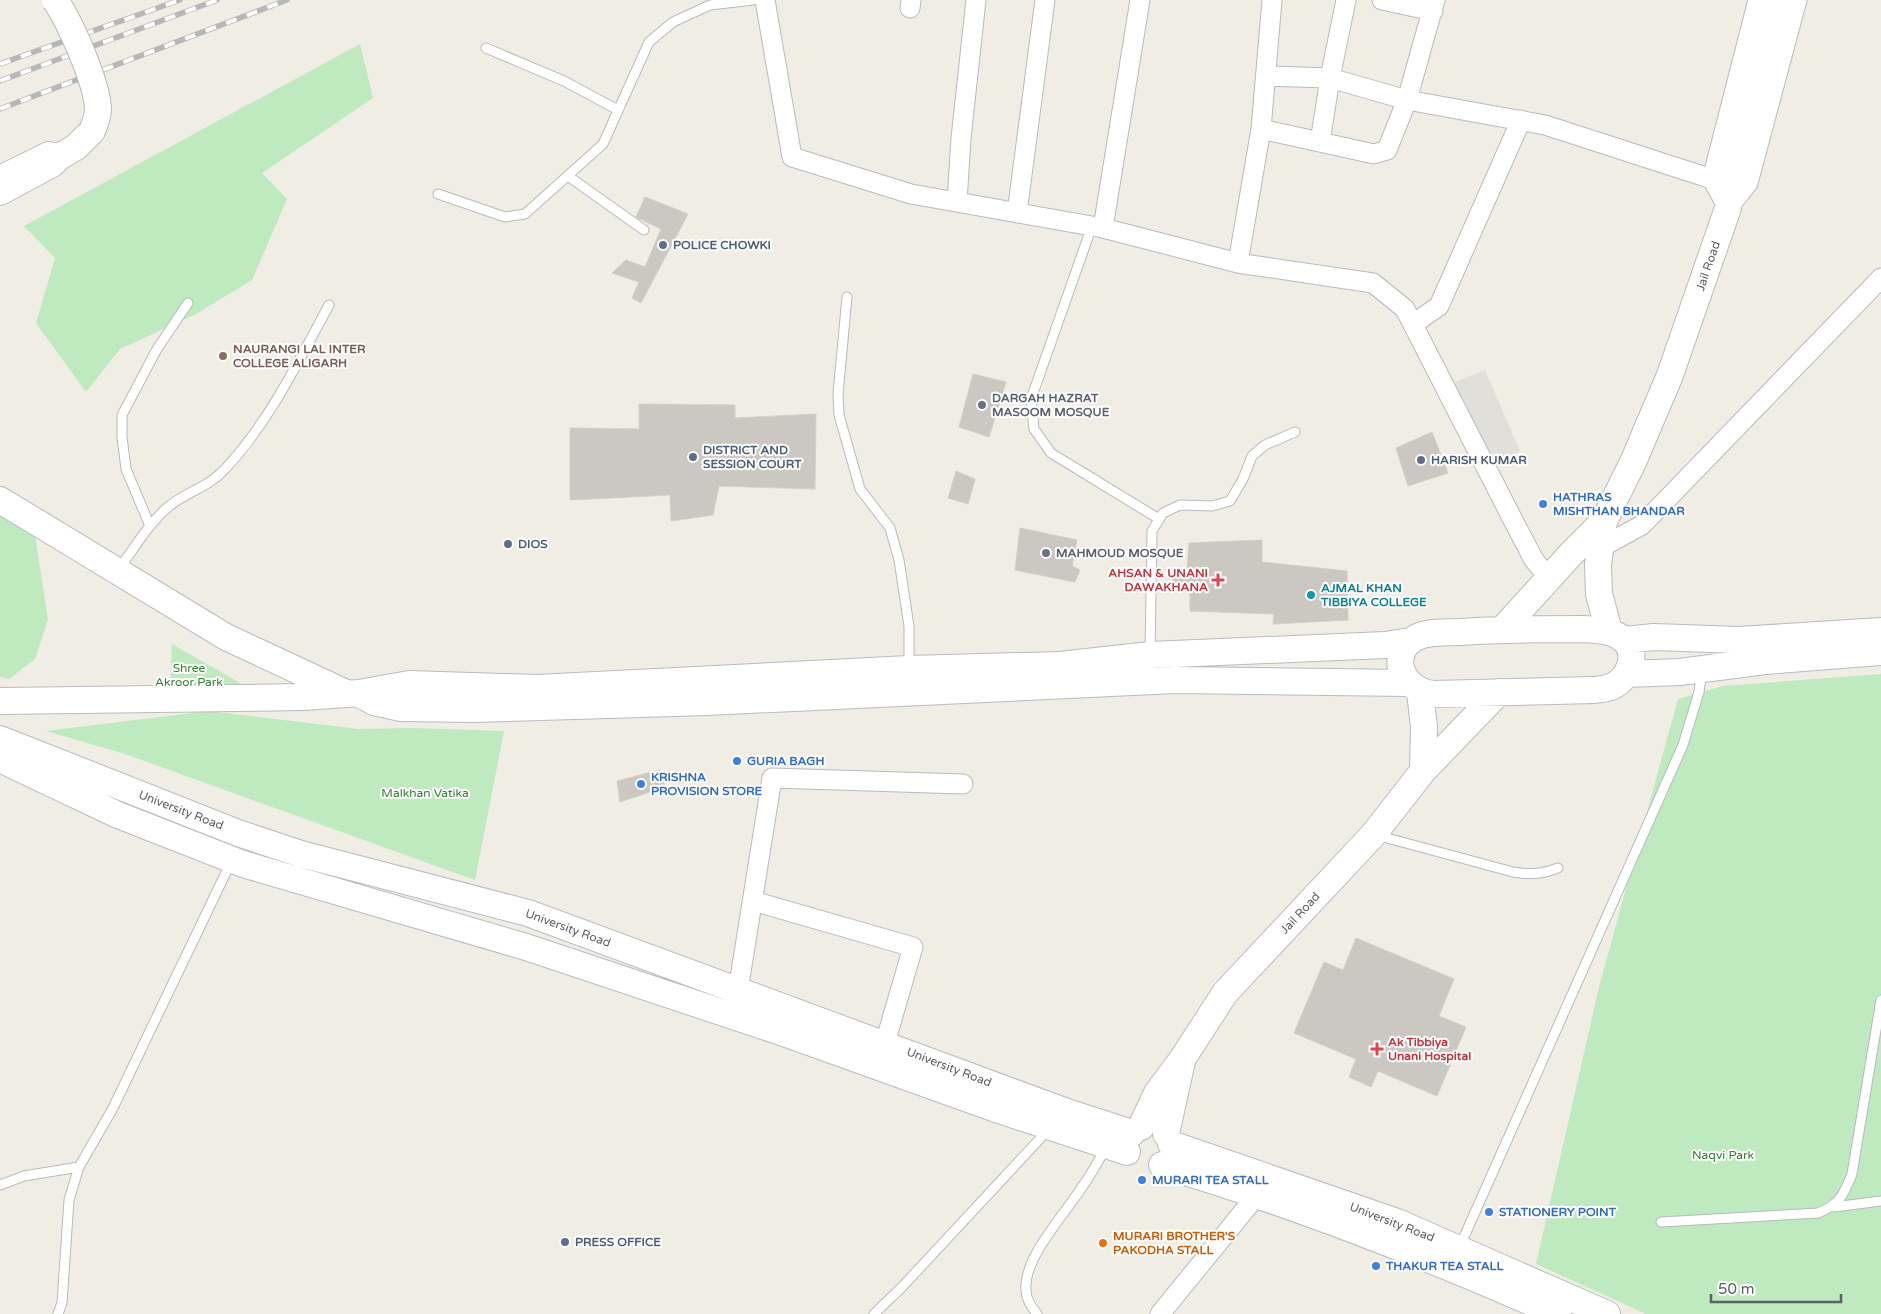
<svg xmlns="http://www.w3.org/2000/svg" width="1881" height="1314" font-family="'Varela Round',sans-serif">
<rect width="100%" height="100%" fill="#f0ede4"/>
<!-- industrial -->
<path fill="#e0dfd9" d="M1485,370L1520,451L1487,466L1455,382Z"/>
<!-- green -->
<path fill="#bfe9bf" d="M360,44L373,98L262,173L287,199L252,280L196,314L120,349L86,392L36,323L55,258L24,226Z
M0,515L35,535L48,620L35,659L9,679L0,677Z
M172,644L247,687L170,695Z
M1881,674V1314H1646L1536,1264L1599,987L1678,699L1723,686Z
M209,711L359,729L411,728L504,731L475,880L125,754L46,731Z"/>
<!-- building -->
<path fill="#cbc8c1" stroke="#d5cfc2" d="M645,197L688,214L641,303L632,298L639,282L612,273L626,260L645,267L661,229L636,217Z
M973,374L1006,382L989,437L959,427Z
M639,404L735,405V418L816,414L815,489L719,486L713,515L671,521L670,495L570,500V428L639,429Z
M1432,432L1448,473L1408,486L1396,448Z
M956,471L975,479L968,504L948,498Z
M1020,528L1077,540L1072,566L1080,570L1075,582L1015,570Z
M1262,540V562L1347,571L1348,620L1273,624L1274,614L1190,611V588L1175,591L1171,572L1187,570L1189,543Z
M660,770L665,787L620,802L617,781Z
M1356,938L1454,979L1439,1016L1466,1027L1437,1096L1378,1071L1371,1087L1349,1077L1356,1059L1294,1033L1324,962L1343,970Z"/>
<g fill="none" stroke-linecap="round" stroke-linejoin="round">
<!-- lane casing -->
<g stroke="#b7babf" stroke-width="11">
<path id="lane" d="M486,48L564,81L618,110
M568,176L644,230
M438,194L505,217L525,214L603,144L649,42L673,22L710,5L753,0
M1092,226L1031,399L1034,429L1051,453L1159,519
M847,297L838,394L839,415L860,489L890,528L899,560L909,626V668
M150,526L126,469L122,437V415L157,349L188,303
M118,570C134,549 148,524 168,507C186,492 209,487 225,469C269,422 298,362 329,305
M1150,653L1152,531L1163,513L1180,505L1212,506L1230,501L1243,479L1252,456L1265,445L1295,432
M1376,835L1513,872C1530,875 1542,874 1558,868
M0,1185L24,1176L79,1167
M1834,1207L1881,1201
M1661,1222L1818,1213C1840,1204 1843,1196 1852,1174L1881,1000
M1460,1246L1683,745L1699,692L1702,671
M58,1314L62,1303L69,1200L79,1167L113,1108L231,862
M874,1314L902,1287L1049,1129
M1037,1314C1032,1307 1026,1300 1026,1290C1023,1258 1065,1214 1082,1187C1091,1175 1098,1161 1106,1148"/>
</g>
<!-- street casing -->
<g stroke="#b7babf" stroke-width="21">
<path id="street" d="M765,0L792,157L911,194L1103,228L1238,263L1373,283L1405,309L1514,522L1534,560L1549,578
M1382,0L1433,11
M1758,0L1712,179L1728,208L1748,183L1797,0
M910,8L911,0
M1266,76L1330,78L1407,100L1545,125L1712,179
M1261,129L1374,154L1387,150L1407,100L1435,0
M1320,142L1330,78L1346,0
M957,202L961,138L976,0
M1017,213L1045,0
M1103,228L1140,0
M1238,263L1261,129L1272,0
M1413,324L1439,306L1521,120
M1600,548L1642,525L1881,278
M753,901L913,947L885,1043
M736,1003L772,778L963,784
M1160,1314L1257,1195"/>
</g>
<!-- secondary casing -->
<g stroke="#b8bbc1" stroke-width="28">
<path id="secondary" d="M59,157L76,147L92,131
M0,179L49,155L59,157L52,164L0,192
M0,500L226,637L346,693
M1604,521L1598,565L1599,594L1609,631
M1583,629C1597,630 1613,630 1624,640C1639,654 1629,678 1613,686C1608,689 1600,689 1594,690L1433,694C1397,689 1387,647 1422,635C1433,632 1448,632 1460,632C1501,629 1542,629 1583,629Z
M1502,630L1571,554L1604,521L1634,460L1670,375L1728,208L1733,164L1779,0
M1625,640L1654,637L1739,640L1881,631
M1626,674L1680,672L1765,661L1881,652
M1420,692L1424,727L1423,771
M359,694L374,702L401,708L473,709L707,702L1175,680L1408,683
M0,701L304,697L359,693L409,684L537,688L909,669L1060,665L1150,655L1385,645L1410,641
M0,739L238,833L301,854L528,913L1064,1111L1132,1133
M0,759L118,815L243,864L526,947L784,1033L999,1110L1127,1152
M1141,1127L1157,1093L1183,1058L1225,993L1373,835L1423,771L1499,692
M1166,1134L1182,1061
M1171,1144L1397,1222L1607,1314
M1162,1165C1298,1205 1429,1257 1558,1314"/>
</g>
<!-- lane -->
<use href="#lane" stroke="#fff" stroke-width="9"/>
<!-- street -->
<use href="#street" stroke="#fff" stroke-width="19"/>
<!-- secondary -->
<use href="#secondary" stroke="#fff" stroke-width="26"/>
<!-- rail casing -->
<g stroke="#b6b7b7" stroke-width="5.5">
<path id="rail" d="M0,64L180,0
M0,81L217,0
M0,109L287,0"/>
</g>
<!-- rail -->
<use href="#rail" stroke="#fff" stroke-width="4" stroke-dasharray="11" stroke-linecap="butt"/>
<!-- secondary-bridge casing -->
<g stroke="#b8bbc1" stroke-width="28" stroke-linecap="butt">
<path id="secondary-bridge" d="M55,0C70,22 97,82 98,109C98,116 95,124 92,131"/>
</g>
<!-- secondary-bridge -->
<use href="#secondary-bridge" stroke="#fff" stroke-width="26"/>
</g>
<!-- markers -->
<g fill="#5c6f8a" stroke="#fff" stroke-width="2">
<circle cx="663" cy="245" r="5"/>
<circle cx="693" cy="457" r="5"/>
<circle cx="1421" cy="460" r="5"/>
<circle cx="508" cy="544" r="5"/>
<circle cx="565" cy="1242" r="5"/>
</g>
<circle fill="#8d6e63" stroke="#fff" stroke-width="2" cx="223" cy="356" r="5"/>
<g fill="#6b7280" stroke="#fff" stroke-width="2">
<circle cx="982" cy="405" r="5"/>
<circle cx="1046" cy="553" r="5"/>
</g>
<g fill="#3f7fe0" stroke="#fff" stroke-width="2">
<circle cx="1543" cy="504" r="5"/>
<circle cx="737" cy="761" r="5"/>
<circle cx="641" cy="784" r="5"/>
<circle cx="1142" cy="1180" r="5"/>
<circle cx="1489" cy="1212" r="5"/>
<circle cx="1376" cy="1266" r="5"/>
</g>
<g fill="#e0444e" stroke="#fff" stroke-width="2">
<path d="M1215.5 572.5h5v5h5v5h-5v5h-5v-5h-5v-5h5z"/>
<path d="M1374.5 1041.5h5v5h5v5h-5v5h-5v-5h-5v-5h5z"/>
</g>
<circle fill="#0f9aa8" stroke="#fff" stroke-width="2" cx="1311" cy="595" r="5"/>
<circle fill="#e8710a" stroke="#fff" stroke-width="2" cx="1103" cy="1243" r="5"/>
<g text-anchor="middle" stroke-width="4" stroke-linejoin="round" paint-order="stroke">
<!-- service labels -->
<g font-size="12" font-weight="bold" fill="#4e5e75" stroke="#fff" text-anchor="start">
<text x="673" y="249">POLICE CHOWKI</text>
<text x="703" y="454">DISTRICT AND<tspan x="703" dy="14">SESSION COURT</tspan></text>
<text x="1431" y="464">HARISH KUMAR</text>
<text x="518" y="548">DIOS</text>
<text x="575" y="1246">PRESS OFFICE</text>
</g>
<!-- street labels -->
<g font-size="12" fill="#5c6166" stroke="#fff">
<text transform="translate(1708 266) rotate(-71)" y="4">Jail Road</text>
<text transform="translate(181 810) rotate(21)" y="4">University Road</text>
<text transform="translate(1300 913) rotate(-47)" y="4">Jail Road</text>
<text transform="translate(568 928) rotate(20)" y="4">University Road</text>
<text transform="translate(949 1067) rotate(21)" y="4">University Road</text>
<text transform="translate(1392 1222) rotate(21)" y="4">University Road</text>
</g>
<!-- education labels -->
<g font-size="12" font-weight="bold" fill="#785e54" stroke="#fff" text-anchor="start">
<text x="233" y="353">NAURANGI LAL INTER<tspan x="233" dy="14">COLLEGE ALIGARH</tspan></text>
</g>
<!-- worship labels -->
<g font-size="12" font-weight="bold" fill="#5b616d" stroke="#fff" text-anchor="start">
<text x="992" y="402">DARGAH HAZRAT<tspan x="992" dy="14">MASOOM MOSQUE</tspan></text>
<text x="1056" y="557">MAHMOUD MOSQUE</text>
</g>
<!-- shop labels -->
<g font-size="12" font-weight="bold" fill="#366cbe" stroke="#fff" text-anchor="start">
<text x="1553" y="501">HATHRAS<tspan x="1553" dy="14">MISHTHAN BHANDAR</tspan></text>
<text x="747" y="765">GURIA BAGH</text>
<text x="651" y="781">KRISHNA<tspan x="651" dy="14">PROVISION STORE</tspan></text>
<text x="1152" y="1184">MURARI TEA STALL</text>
<text x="1499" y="1216">STATIONERY POINT</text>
<text x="1386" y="1270">THAKUR TEA STALL</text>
</g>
<!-- health labels -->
<g font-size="12" font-weight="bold" fill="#be3a42" stroke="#fff" text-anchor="end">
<text x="1208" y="577">AHSAN &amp; UNANI<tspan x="1208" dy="14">DAWAKHANA</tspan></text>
<text x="1388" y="1046" text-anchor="start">Ak Tibbiya<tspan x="1388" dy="14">Unani Hospital</tspan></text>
</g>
<!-- culture labels -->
<g font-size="12" font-weight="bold" fill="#0d838f" stroke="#fff" text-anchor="start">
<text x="1321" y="592">AJMAL KHAN<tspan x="1321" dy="14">TIBBIYA COLLEGE</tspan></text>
</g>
<!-- park labels -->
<g font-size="12" fill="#2e8330" stroke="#fff">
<text x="189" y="672">Shree<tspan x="189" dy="14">Akroor Park</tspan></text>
<text x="425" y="797">Malkhan Vatika</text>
<text x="1723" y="1159">Naqvi Park</text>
</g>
<!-- food labels -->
<g font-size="12" font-weight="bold" fill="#c56008" stroke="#fff" text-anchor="start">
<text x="1113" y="1240">MURARI BROTHER'S<tspan x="1113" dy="14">PAKODHA STALL</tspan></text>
</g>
</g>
<!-- scale -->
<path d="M1711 1294v8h130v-8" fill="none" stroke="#5c6166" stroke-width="2.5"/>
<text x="1718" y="1294" font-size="15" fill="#5c6166" stroke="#ffffff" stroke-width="4" paint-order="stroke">50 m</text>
</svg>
